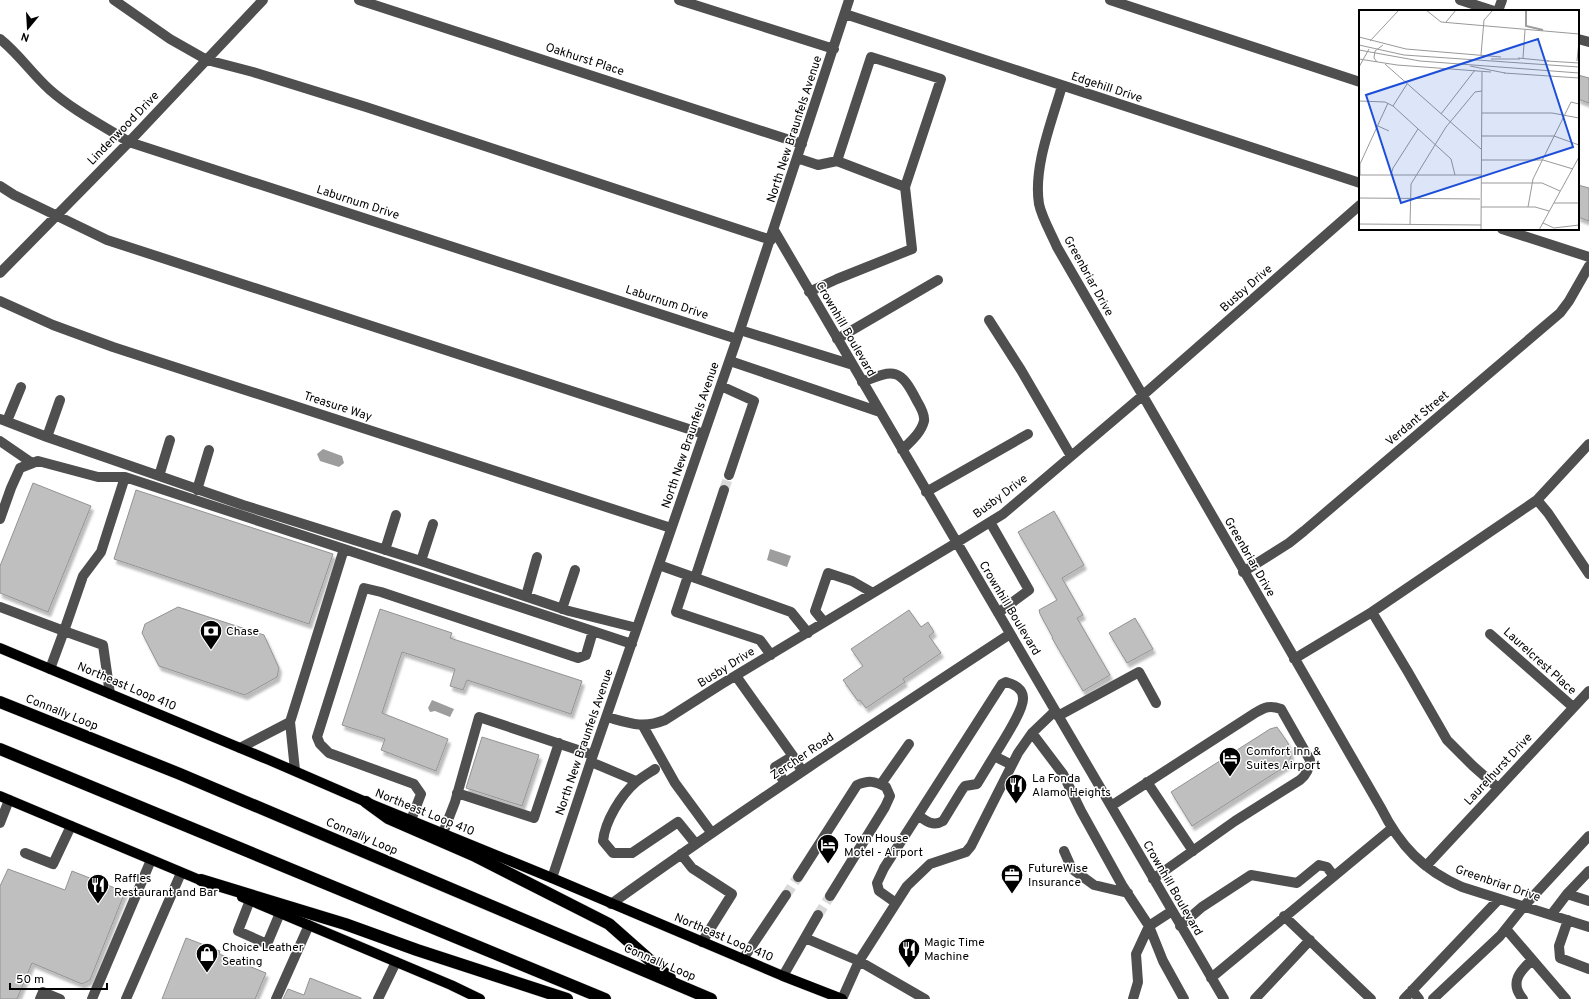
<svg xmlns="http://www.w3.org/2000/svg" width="1589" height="999" font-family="Overpass,sans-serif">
<defs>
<filter id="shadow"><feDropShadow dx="2.5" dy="4.5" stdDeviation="1" flood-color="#0004"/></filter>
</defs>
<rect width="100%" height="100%" fill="#fff"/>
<!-- water -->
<path fill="#9d9d9d" d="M323,449L342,456L344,463L339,467L320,461L317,454Z
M770,549L791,556L787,567L767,560Z
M432,700L454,709L450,717L435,711L430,712L428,708Z"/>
<!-- building -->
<path fill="#bfbfbf" stroke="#939393" filter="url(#shadow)" d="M1578,75L1589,78V103L1578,99Z
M1578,185L1589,188V221L1578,217Z
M33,483L91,506L48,612L0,593V566Z
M136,490L333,554L309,624L114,559Z
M1054,511L1084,565L1062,578L1083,615L1077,618L1110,675L1083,691L1052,638H1053L1040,614L1039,610L1057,600L1018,532Z
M178,607L264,635L279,668L277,677L245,695L159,666L142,633L145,624Z
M380,609L452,633L450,638L582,681L571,714L467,680L463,690L450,686L455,669L402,652L382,713L448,739L436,771L381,750L385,739L342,725Z
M909,610L921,627L928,622L934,632L929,636L941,653L903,679L905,682L866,708L860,700L858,701L843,680L863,666L851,649Z
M1135,618L1153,649L1127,663L1109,633Z
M1277,727L1288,743L1291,754L1289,764L1192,826L1171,792L1270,729Z
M482,737L539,755L522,806L466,788Z
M8,869L65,890L72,871L125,892L90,980L82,984L32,963L17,999H0V886Z
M186,938L220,951L219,954L266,973L255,999H162Z
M310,978L361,998V999H283L288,989L304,995Z"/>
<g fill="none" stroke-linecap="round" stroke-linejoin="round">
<!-- minor-tunnel -->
<path stroke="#d9d9d9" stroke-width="10" stroke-dasharray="10 5" stroke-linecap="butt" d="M724,490L729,475
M786,895L798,877
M818,915L830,896"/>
<!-- major casing -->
<g stroke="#dbdbdb" stroke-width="11">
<path id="major" d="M0,648L269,760L366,802L552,878L783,976L842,999
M0,796L207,883
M242,897L451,985L480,999"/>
</g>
<!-- highway casing -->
<g stroke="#dbdbdb" stroke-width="13">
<path id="highway" d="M0,702L180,774L711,999
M0,749L605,999
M366,802L388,818L473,855L609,924L670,978
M201,880L345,924L417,950L567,999"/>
</g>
<!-- minor -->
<path stroke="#4f4f4f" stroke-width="10" d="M114,0L170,39L207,60L253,72L366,107L771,240
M359,0L802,144
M679,0L834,49
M1110,0L1360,82
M1460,0L1494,11
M1498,11L1502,0
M845,14L1360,183
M0,39C19,54 32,74 50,90C74,111 102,125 129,142L737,339
M1578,39L1589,42
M1062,86C1052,121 1033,167 1039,204C1042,218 1051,233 1057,247L1381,808C1400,846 1423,870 1462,887L1589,927
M797,158L818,165L837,161L905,187L912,249L837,279L809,292
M837,161L871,57L941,79L905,187
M0,186L14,195L107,240L704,434
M1502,229L1589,257
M774,230L1224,999
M0,273L129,142L263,0
M0,301L53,325L113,347L671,528
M989,320L1021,370L1071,456
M740,330L853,365
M837,339L938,280
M730,361L880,412
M862,382C895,369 900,368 917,401C920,406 925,415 924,421C921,433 910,442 902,450
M721,386L754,401L729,475
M0,419L47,437L243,505L421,561L569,611L637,628
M7,421L21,387
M47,437L60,400
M0,441L32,463
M159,476L170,440
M197,490L209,450
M926,492L1028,434
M1537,500L1589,444
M0,519L11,488L20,468L38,461L98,477H125L344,549L290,722
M990,522L1029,590L998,613
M344,549L632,644
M385,550L396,515
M421,561L433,524
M659,565L791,612L808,633
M1243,572L1289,543L1304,531L1560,313L1569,301L1589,266
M688,576L676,612L760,640L771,655
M695,578L724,490
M526,596L537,557
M0,607L64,631L83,576L101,552L125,477
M562,609L575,570
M1372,612L1408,672L1447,740L1473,766L1498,788
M824,622L815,611L828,573L852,581L873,593
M1490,634L1573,707
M1294,659L1372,612L1537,500L1548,513L1589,574
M50,669L64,631L103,645L110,694
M736,676L793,756
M1058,716L1139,672L1156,703
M607,717C629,723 643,729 665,720L720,685L956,543L1003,514L1142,396L1360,205
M643,726L675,783L711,832
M1032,733L1063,774L1081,811L1122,885L1149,926L1163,961L1184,999
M240,748L290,722L295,770
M591,762L636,781
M655,769C649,773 642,777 636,782C621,795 605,821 603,841L613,853H632L678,822L695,843
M1147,782L1193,851
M785,783L775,767L793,756L802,771
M881,784L909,744
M457,793L534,818L559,743
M1111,806L1255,713C1265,707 1270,705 1281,709L1310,760C1309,769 1307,774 1300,780L1235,821L1153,879
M918,815C926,821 933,827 943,821L962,790L965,786L977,784L994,756
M411,820L421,794L414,784L329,753L320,744L317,737L364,588L381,592L578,658L586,655L593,631
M0,823L9,800
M443,833L455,802L479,717L593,755
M1064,851L1072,869L1094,885L1128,893
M25,853L53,864L71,826
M681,854L692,868L732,894L702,942
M1426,866L1589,691
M798,877L857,785C869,780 874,781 886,787L890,796L885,807L830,896
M552,878L593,755L740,330L849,0
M1567,894L1589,871
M252,895L238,931L267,944L280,913
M896,903L879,891L877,883L884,868L1002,684L1006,682C1014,684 1023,689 1023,698C1024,710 1001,744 994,756L1012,765
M611,904C742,810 876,722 1010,634
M1551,915L1567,894L1589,901
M1284,916L1371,999
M1568,920L1559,946L1560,958L1589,969
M1180,926L1202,907L1251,875L1297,883L1319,865L1327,867L1333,875
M1506,929L1566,999
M805,938L859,961L925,999
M743,959L786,895
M783,976L818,915
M1211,978L1391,829
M1412,990L1419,999
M40,999L43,992L60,999
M92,999L151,860
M126,999L181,873
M276,999L309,925
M378,999L396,962
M842,999L859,961L907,886L930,864L966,852L971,846L1018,753L1032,733L1055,711
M1133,999L1138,982L1136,954L1149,926L1172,911
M1255,999L1310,940
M1404,999L1499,899
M1433,999L1500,936L1524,906L1589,836
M1523,999C1509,983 1520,971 1532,960"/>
<!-- major -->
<use href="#major" stroke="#000" stroke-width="10"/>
<!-- highway -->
<use href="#highway" stroke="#000" stroke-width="12"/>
</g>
<!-- icons -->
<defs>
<g id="bank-pin" transform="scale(1.15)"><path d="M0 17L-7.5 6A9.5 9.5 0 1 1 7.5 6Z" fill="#000" stroke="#fff"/><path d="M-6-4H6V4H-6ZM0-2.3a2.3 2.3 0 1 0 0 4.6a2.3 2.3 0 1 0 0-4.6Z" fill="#fff"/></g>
<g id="hotel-pin" transform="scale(1.15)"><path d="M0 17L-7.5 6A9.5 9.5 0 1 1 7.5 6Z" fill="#000" stroke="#fff"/><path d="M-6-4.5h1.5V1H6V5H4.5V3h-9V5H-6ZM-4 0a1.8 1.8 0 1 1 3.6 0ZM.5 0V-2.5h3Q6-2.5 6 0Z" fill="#fff"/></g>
<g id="restaurant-pin" transform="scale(1.15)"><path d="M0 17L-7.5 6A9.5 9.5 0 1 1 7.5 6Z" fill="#000" stroke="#fff"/><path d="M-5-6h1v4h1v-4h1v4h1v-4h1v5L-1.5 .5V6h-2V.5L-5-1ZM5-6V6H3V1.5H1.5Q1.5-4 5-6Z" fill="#fff"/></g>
<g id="office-pin" transform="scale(1.15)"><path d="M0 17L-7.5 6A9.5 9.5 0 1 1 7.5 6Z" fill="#000" stroke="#fff"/><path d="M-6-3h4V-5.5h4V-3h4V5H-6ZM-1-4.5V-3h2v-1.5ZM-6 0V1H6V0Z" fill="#fff"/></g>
<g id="shop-pin" transform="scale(1.15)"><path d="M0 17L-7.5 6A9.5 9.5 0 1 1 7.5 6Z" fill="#000" stroke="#fff"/><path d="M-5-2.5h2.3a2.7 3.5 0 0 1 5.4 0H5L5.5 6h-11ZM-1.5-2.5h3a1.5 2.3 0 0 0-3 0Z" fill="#fff"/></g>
</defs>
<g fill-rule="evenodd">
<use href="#bank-pin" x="211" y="631"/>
<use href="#hotel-pin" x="1230" y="758"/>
<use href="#restaurant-pin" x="1016" y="785"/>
<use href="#hotel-pin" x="828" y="845"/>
<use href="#office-pin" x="1012" y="875"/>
<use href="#restaurant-pin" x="98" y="885"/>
<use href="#restaurant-pin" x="909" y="949"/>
<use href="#shop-pin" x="207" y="954"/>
</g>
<g text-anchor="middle" stroke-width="3" stroke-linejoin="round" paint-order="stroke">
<!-- street labels -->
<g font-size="12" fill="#000" stroke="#fff">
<text transform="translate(585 59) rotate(18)" y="4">Oakhurst Place</text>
<text transform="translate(1107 87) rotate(18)" y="4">Edgehill Drive</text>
<text transform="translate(123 128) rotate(-46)" y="4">Lindenwood Drive</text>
<text transform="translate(794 129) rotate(-72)" y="4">North New Braunfels Avenue</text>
<text transform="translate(358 202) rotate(18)" y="4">Laburnum Drive</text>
<text transform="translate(1089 276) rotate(61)" y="4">Greenbriar Drive</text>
<text transform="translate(1246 288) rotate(-41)" y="4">Busby Drive</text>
<text transform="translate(667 302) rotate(18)" y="4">Laburnum Drive</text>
<text transform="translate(846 329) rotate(60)" y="4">Crownhill Boulevard</text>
<text transform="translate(338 406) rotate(18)" y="4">Treasure Way</text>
<text transform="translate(1417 418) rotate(-40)" y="4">Verdant Street</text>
<text transform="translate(690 435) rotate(-71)" y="4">North New Braunfels Avenue</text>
<text transform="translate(1000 496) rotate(-37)" y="4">Busby Drive</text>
<text transform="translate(1250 557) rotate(60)" y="4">Greenbriar Drive</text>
<text transform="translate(1010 608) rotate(59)" y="4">Crownhill Boulevard</text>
<text transform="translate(1540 661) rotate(42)" y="4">Laurelcrest Place</text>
<text transform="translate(726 667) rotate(-32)" y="4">Busby Drive</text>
<text transform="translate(127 686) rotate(23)" y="4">Northeast Loop 410</text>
<text transform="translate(62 712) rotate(22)" y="4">Connally Loop</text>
<text transform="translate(584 742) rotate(-71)" y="4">North New Braunfels Avenue</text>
<text transform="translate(802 756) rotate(-34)" y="4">Zercher Road</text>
<text transform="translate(1498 769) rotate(-47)" y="4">Laurelhurst Drive</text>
<text transform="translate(425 812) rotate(22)" y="4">Northeast Loop 410</text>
<text transform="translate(362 836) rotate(23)" y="4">Connally Loop</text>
<text transform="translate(1498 883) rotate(19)" y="4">Greenbriar Drive</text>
<text transform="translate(1173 888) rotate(60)" y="4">Crownhill Boulevard</text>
<text transform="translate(724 937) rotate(23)" y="4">Northeast Loop 410</text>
<text transform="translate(660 962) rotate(23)" y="4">Connally Loop</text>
</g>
<!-- poi labels -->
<g font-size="12" fill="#000" stroke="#fff" text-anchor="start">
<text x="226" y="635">Chase</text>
<text x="1246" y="755">Comfort Inn &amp;<tspan x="1246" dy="14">Suites Airport</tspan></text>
<text x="1032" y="782">La Fonda<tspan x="1032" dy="14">Alamo Heights</tspan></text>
<text x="844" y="842">Town House<tspan x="844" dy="14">Motel - Airport</tspan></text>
<text x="1028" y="872">FutureWise<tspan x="1028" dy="14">Insurance</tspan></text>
<text x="114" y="882">Raffles<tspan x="114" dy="14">Restaurant and Bar</tspan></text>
<text x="924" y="946">Magic Time<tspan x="924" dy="14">Machine</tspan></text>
<text x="222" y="951">Choice Leather<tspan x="222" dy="14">Seating</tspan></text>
</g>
</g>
<!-- overview -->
<g transform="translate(1359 10)">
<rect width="220" height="220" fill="#fff"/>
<path fill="none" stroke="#9d9d9d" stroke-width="2" d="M167,0V16L184,20"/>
<path fill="none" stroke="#999" stroke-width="1" d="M67,0L82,12L220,24M87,12L97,0M0,27L47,39L142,47M11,31L40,0M0,35L45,45L220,57M0,40L61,51L220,63M122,45L125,10L134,0M159,48L190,51M164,48L166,20M0,49L38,55L132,62M132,49H161M188,51L220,53M218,51L220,31M18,52L15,48L16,41L24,35M26,54L122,139M111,56L146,63M0,57L10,39M145,63L220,68M0,91L26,92L34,96L92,149L96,165M34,96L48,74M123,103H193L220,108M82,104L116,60M19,116L30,121M122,126H195L220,135M122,150H184L214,159M0,165H122M1,165V154L29,93M32,165L34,158L59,119M122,173H183L201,181M0,188L121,189M195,193H220M122,197H176L190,201M169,197L174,169L212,92L220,94M184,213L195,218L220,215M0,214L122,215M51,215L52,174L87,117L116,82L123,81M122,220L123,62M180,220L220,147"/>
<path fill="#1d4ed8" fill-opacity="0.15" stroke="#1d4ed8" stroke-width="2" d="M179,29L214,137L42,193L7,85Z"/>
<rect width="220" height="220" fill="none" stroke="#000" stroke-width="2"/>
</g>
<!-- north arrow -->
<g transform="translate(28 28) rotate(198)" stroke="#ffffff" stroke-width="3" paint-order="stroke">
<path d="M0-3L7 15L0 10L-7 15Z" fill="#000000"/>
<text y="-6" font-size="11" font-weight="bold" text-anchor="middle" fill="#000000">N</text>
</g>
<!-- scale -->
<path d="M10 983v6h97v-6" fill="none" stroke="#000000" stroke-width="2"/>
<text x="16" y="983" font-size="12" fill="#000000" stroke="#ffffff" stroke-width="3" paint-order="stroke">50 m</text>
</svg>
